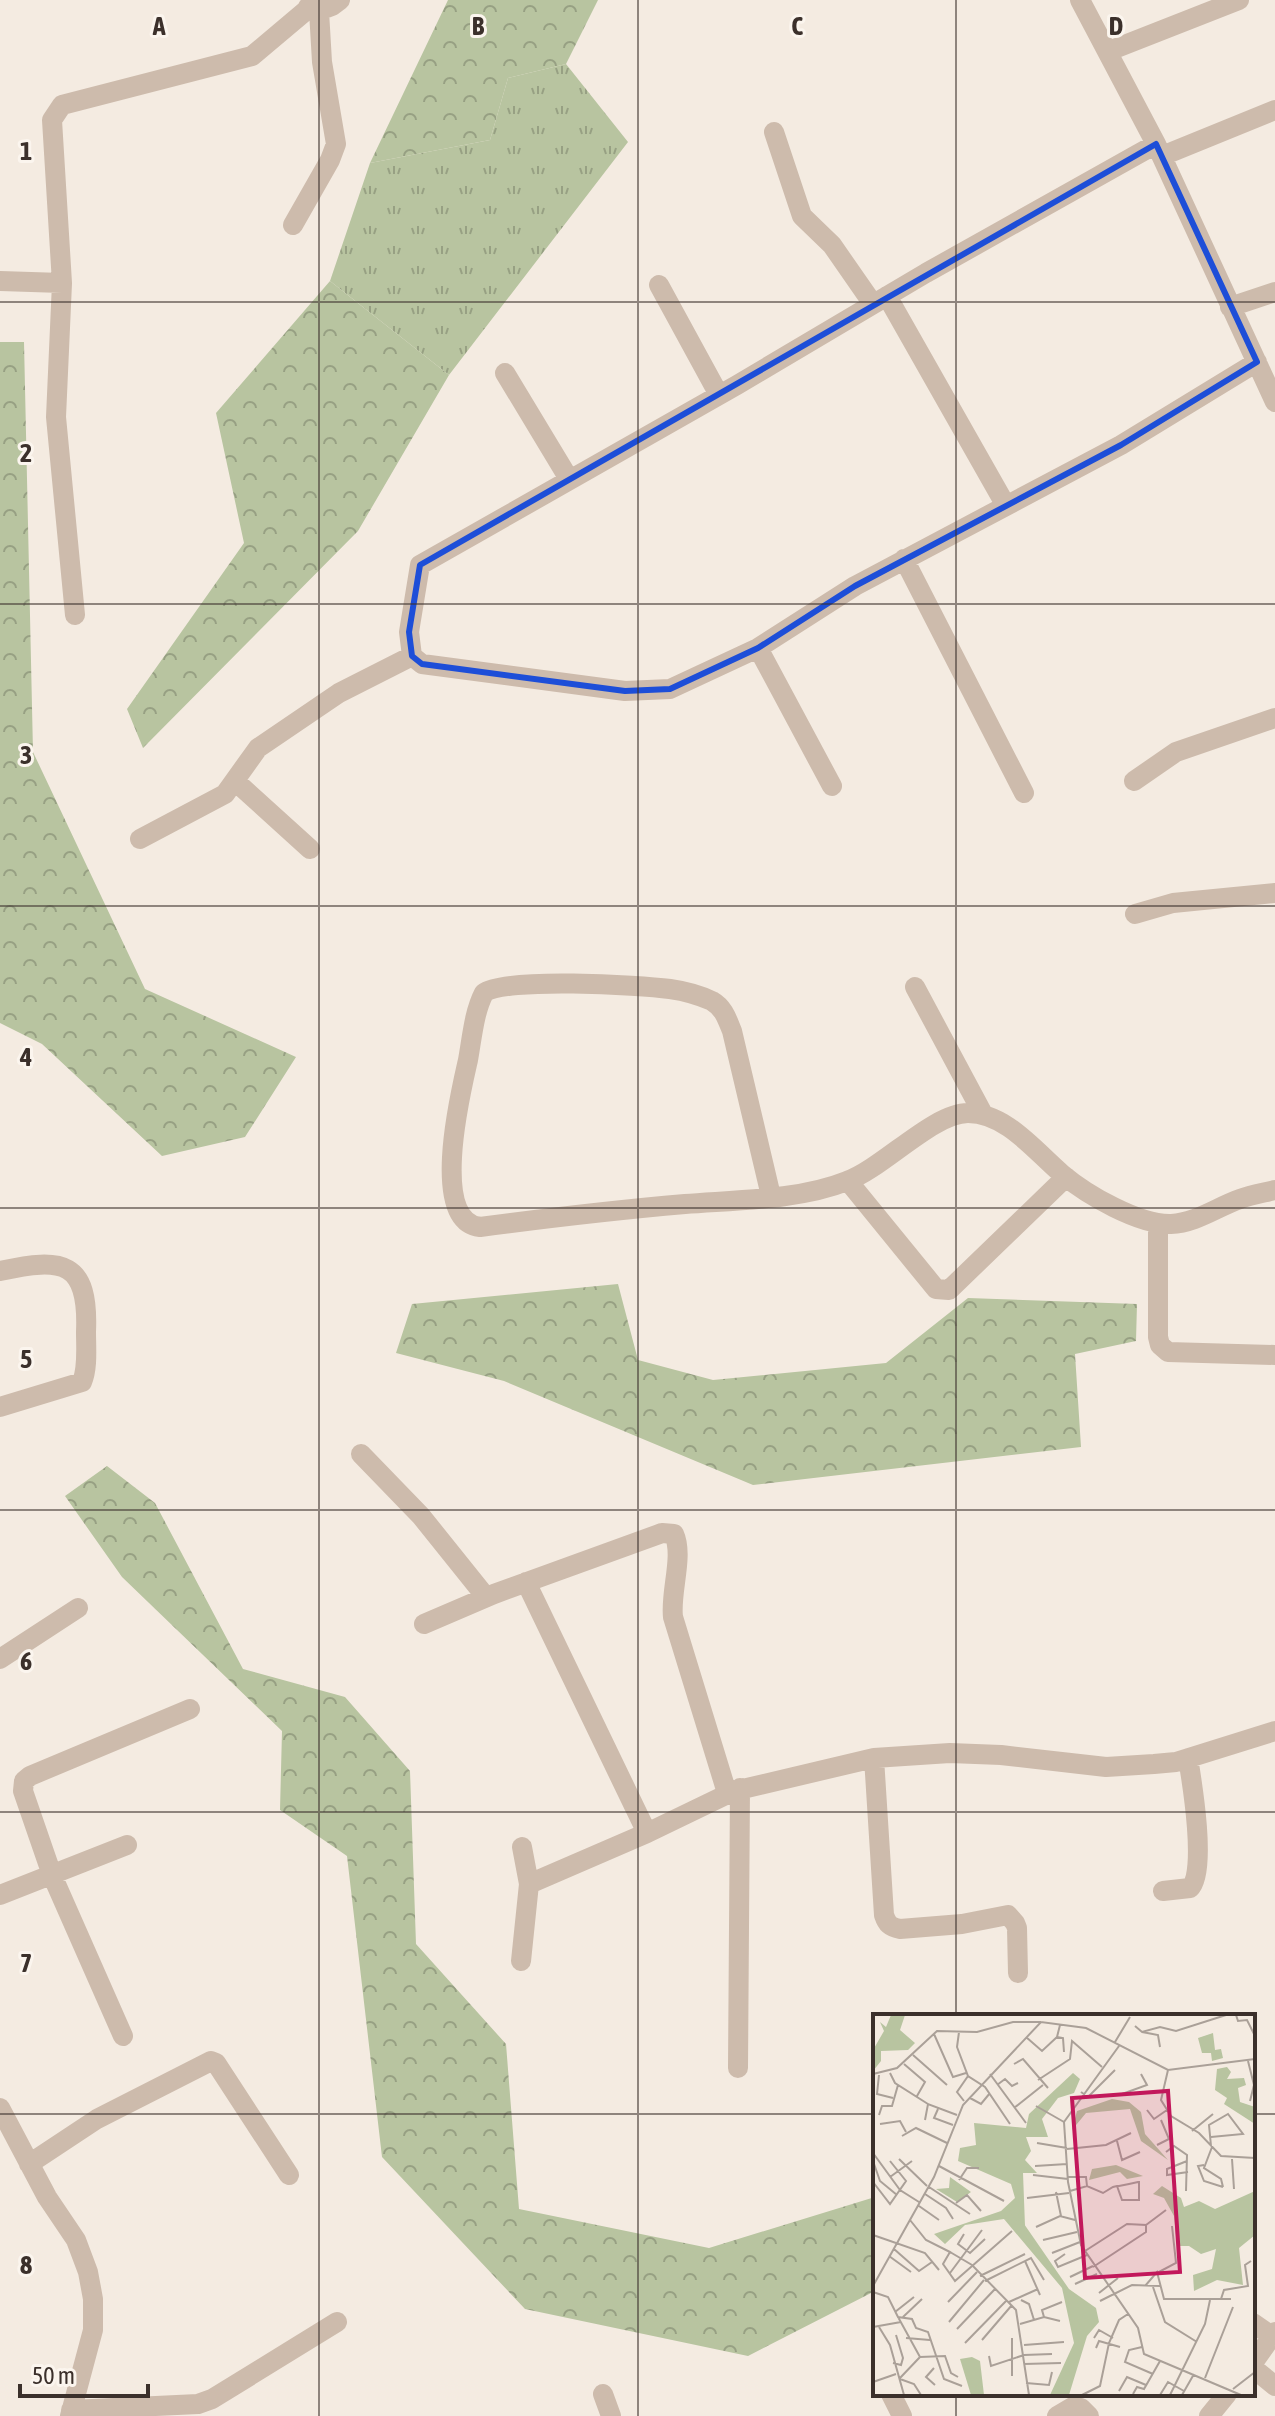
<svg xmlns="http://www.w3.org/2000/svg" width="1275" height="2416" font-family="'Asap Condensed',sans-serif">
<defs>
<pattern id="grass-tufts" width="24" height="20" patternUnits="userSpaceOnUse" patternTransform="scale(2)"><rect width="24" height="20" fill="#b8c4a0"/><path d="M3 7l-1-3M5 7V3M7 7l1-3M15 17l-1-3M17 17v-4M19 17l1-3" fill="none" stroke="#97a083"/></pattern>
<pattern id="forest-crowns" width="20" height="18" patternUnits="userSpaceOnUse" patternTransform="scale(2)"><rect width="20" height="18" fill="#b8c4a0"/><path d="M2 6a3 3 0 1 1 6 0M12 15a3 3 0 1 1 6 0" fill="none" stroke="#97a083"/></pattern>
</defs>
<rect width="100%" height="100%" fill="#f4ebe1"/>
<!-- grass -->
<path fill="url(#grass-tufts)" d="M566,64L628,142L449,375L330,281L370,163L490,140L508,78Z"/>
<!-- forest -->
<path fill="url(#forest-crowns)" d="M448,0H598L566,64L508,78L490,140L370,163Z
M330,281L449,375L358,531L143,748L127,709L244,543L216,413Z
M0,342H24L33,752L145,989L296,1057L245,1137L162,1156L42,1044L0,1023Z
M618,1284L638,1360L713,1380L886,1363L968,1298L1137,1304L1136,1341L1075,1354L1081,1447L753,1485L504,1381L396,1353L412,1304Z
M107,1466L155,1503L243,1669L345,1697L410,1771L416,1944L506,2044L519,2209L709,2248L875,2197V2291L748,2356L525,2309L382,2157L347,1856L280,1810L282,1731L122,1577L65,1496Z"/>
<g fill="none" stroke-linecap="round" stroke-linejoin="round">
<!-- minor -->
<path stroke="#cdbbac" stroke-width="20" d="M1080,0L1156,144L1275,402
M308,7L319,11L332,6L340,0
M1109,51L1239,0
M774,132L802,216L832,245L873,304
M1156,144L926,273L737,385L420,565L409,632L412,656L422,664L625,691L670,689L758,648L855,586L1121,445L1257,362
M1162,156L1275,110
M293,225L330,160L336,144L322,62L319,11
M0,281L62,283
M659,285L719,395
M887,296L1005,504
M1230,307L1275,292
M505,373L569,479
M904,559L1024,793
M75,615L56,417L62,283L52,120L62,105L252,56L309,8
M758,648L832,786
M235,781L310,849
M1134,781L1176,752L1275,718
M140,839L225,794L258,748L339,693L412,656
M1135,914L1173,903L1275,893
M915,987L983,1114
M848,1181L936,1289L949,1290L1066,1177
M771,1196L732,1031C727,1019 724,1008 712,1001C699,995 684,991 670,989C640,985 504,977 484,993C474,1012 472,1038 468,1060C461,1091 429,1221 480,1227C548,1218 616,1210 685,1204C736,1200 800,1200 847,1181C883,1168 933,1113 968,1113C1006,1113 1035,1151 1062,1174C1087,1195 1139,1225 1171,1224C1196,1223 1217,1207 1240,1199C1251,1195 1263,1193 1275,1190
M1158,1223V1337L1160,1345L1168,1352L1275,1355
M0,1271C63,1257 89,1261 86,1332C86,1348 88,1368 82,1382L0,1407
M361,1454L421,1516L486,1597
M526,1582L647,1833
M424,1624L494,1594L662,1533L674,1534C684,1556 670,1592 673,1617L727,1793
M0,1659L78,1608
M874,1758L884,1915C887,1924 890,1927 900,1929L962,1924L1008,1915L1015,1923L1017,1928L1018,1973
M529,1884L647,1833L734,1791L874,1758L950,1753L1001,1755L1106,1767L1154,1764L1176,1762L1275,1731
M1163,1891L1190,1888C1207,1873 1192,1782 1188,1758
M0,1895L127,1845
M521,1961L529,1884L522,1847
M123,2036L52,1875L23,1791L24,1781L30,1776L190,1709
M738,2068L740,1788
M0,2108L47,2197L76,2240L88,2272L93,2299V2330L70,2416
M29,2164L97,2119L211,2061L216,2063L289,2175
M1253,2323L1272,2336
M1253,2363L1275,2332
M1253,2368L1275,2386
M603,2394L611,2416
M891,2394L902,2416
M71,2410L198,2404L212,2399L337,2322
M1057,2416L1074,2406L1081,2408L1089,2416
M1209,2416L1227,2394"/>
</g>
<!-- marked area -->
<path fill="none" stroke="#1d4ed8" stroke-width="6" stroke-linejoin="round" d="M1156,144L1257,362L1121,445L855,586L758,648L670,689L625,691L422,664L412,656L409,632L420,565Z"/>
<!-- grid -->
<path fill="none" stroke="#3b302b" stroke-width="2" stroke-opacity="0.55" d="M319,0V2416M638,0V2416M956,0V2016M0,302H1275M0,604H1275M0,906H1275M0,1208H1275M0,1510H1275M0,1812H1275M0,2114H875M1253,2114H1275M956,2394V2416"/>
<!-- overview -->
<g transform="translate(873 2014)">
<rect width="382" height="382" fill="#f4ebe1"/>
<path d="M200,59L207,65L201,79L185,84L169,105L175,123H153L158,137L152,146L164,159H150L152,212L131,205L92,211L72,230L61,220L128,197L142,184L138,170L85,147L87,134L103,131L101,109L153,114L156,100ZM77,163L98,178L84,188L63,175L76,174Z" fill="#b8c4a0"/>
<path d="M340,19L342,36L348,35L350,44L339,47L338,39H329L325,24ZM354,53L358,58L354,65L371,64L373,71L365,74L367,88L382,93V110L351,90L354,84L342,76L344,55ZM239,85L256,88L268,98L272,120L295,146L268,127L257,95L213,99L199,116L204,97ZM243,151L270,162L254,165L247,158L216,166L219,155ZM289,172L308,184L311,193L326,187L342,195L382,177V221L366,234L370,271L344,266L321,277L320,261L339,255L343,235L328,240L316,232H304L301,202L291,184L280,180Z" fill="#b8c4a0"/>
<path d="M18,1H32L27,16L42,29L35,36L8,37V47L0,57V36L11,17L7,8L13,13ZM131,205L149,207L196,275L223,294L226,308L214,322L196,381H177L201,329L189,274ZM99,343L107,347L111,381H98L87,345Z" fill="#b8c4a0"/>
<path fill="none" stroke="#aaa098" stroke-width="2" d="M363,1L365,7L374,6L382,22M187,11L184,23L190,24L191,38M262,12L269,18L287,13L303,17L353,1M86,18L84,33L95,62L112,73L137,110M269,18L285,21L287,33M61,20L80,63L93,59M153,23L169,37L184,23M242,28L257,3M246,32L191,108L195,168L208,231L265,314L271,340L368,381M40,41L74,71M375,47L381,71L377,87M31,50L52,68L44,82M141,50L150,45L175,74M295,56L288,86L298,102L326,119L348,142L382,144M17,59L22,69L55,90M0,60L24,54L64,17L104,18L140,8H168M117,60L153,109M6,61L4,80L20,84M165,66L197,45L199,27L229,53M124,71L132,65L139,72L145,69M208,78L215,83L242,56M249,80L274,71L268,60M97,84L108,90L117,79M91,87L84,78L95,62M163,92L191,108M141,94L170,71M65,95L61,104L80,111M274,96L281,105L294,96M6,101L9,92H19L25,71M52,106L55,90L84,101M7,110L27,107L33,118M319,117L340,100M29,122L43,114L74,129M244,127L249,146L267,138M164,129L194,134M284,131L296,125L288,106M338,132L336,111L355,100L370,120L338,123M339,133L331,154L348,165L350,173M194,135L233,131L258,119M293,138L301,132L314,141L313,177M0,139L27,176L46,188M26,145L54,172M359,145L361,175M0,147L7,167L24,181M314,147L294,155V161L315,158M331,151L325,152L331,167L350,173M66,152L131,187M162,152L194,150M160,161L195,165M17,163L39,147M194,163H213L214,172M86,166L94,154H106M0,168L17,190L33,167L17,147M56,173L97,200M197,177L214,172L230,179L240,173L244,172H246L256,170L265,168H266V186H249L244,172M183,178L188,202M52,180L73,194L80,205M154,184L196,179M83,189L94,181L108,197M46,192L66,206M37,206L53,226L77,238L70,250L82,267L139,217M273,211L293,196M163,213L187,202L202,206M91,220L85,230L97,239L112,225M0,221L52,239L66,256M170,226L204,218M21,235L46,257L59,248M212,237L254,210L273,211V218L220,253M77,238L99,251L143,296L156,381M179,239L207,228M192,240L182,247L185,253L214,241M16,242L38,258M152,247L167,281M77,259L109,216M284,259L303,249L299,212M107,262L152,240M197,263L220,252M112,267L158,244L171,266M202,270L224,260M0,272L61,163L90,91L168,8L213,14L295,56L382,45M272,272L284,258L291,285H358M280,273L292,308L324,328M0,278L15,283L25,303L39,305L43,314L55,318L71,365L89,372M226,279L245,264M348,285L351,276L375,272L372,251L378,247M148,286L156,290L161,306M227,287L259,271L287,272M75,288L104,258M136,288L165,275M22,298L41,283M25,303L47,343M30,303L49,285M171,303L169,296L189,288M76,308L111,266M147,310L171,303L187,307M0,313L28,308M6,313L17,331L31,381M84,315L122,275M33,324L57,326M221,324L226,316L240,324M109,326L139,291M92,329L134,286M151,331L191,328M269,333L256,336L252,348L280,360M223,334L226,327L247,333M116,342L118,352L151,341L179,340M47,343L72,342L78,359L85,363M20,349L28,351L30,344L23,321M151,350L188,349M61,354L53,363L62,371M139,362V324M0,364L1,327M27,364L47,343M332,364L360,293M27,365L41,370L48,381M0,368L23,360M153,369L176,371L179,358M360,375L382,358M246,377L254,363L273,371M260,380L264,373L271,375L287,347M209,381L227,372L236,329L246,306L255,300M287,381L295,368L311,377M297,381L332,310L337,286M309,381L321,360"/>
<path fill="#c2185b" fill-opacity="0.15" stroke="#c2185b" stroke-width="4" d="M295,77L307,258L212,264L199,84Z"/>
<rect width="382" height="382" fill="none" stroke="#3b302b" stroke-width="4"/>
</g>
<g font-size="26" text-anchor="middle" font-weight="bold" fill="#3b302b" stroke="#fbf5ee" stroke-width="6" stroke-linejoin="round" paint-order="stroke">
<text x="159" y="35">A</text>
<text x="478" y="35">B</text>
<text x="797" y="35">C</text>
<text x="1116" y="35">D</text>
<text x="26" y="160">1</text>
<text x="26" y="462">2</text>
<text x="26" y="764">3</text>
<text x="26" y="1066">4</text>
<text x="26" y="1368">5</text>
<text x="26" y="1670">6</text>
<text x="26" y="1972">7</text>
<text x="26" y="2274">8</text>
</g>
<!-- scale -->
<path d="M20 2384v12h128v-12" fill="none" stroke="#3b302b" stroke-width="4"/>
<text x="32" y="2384" font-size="24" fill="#3b302b" stroke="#fbf5ee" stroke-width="6" paint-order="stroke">50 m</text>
</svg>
